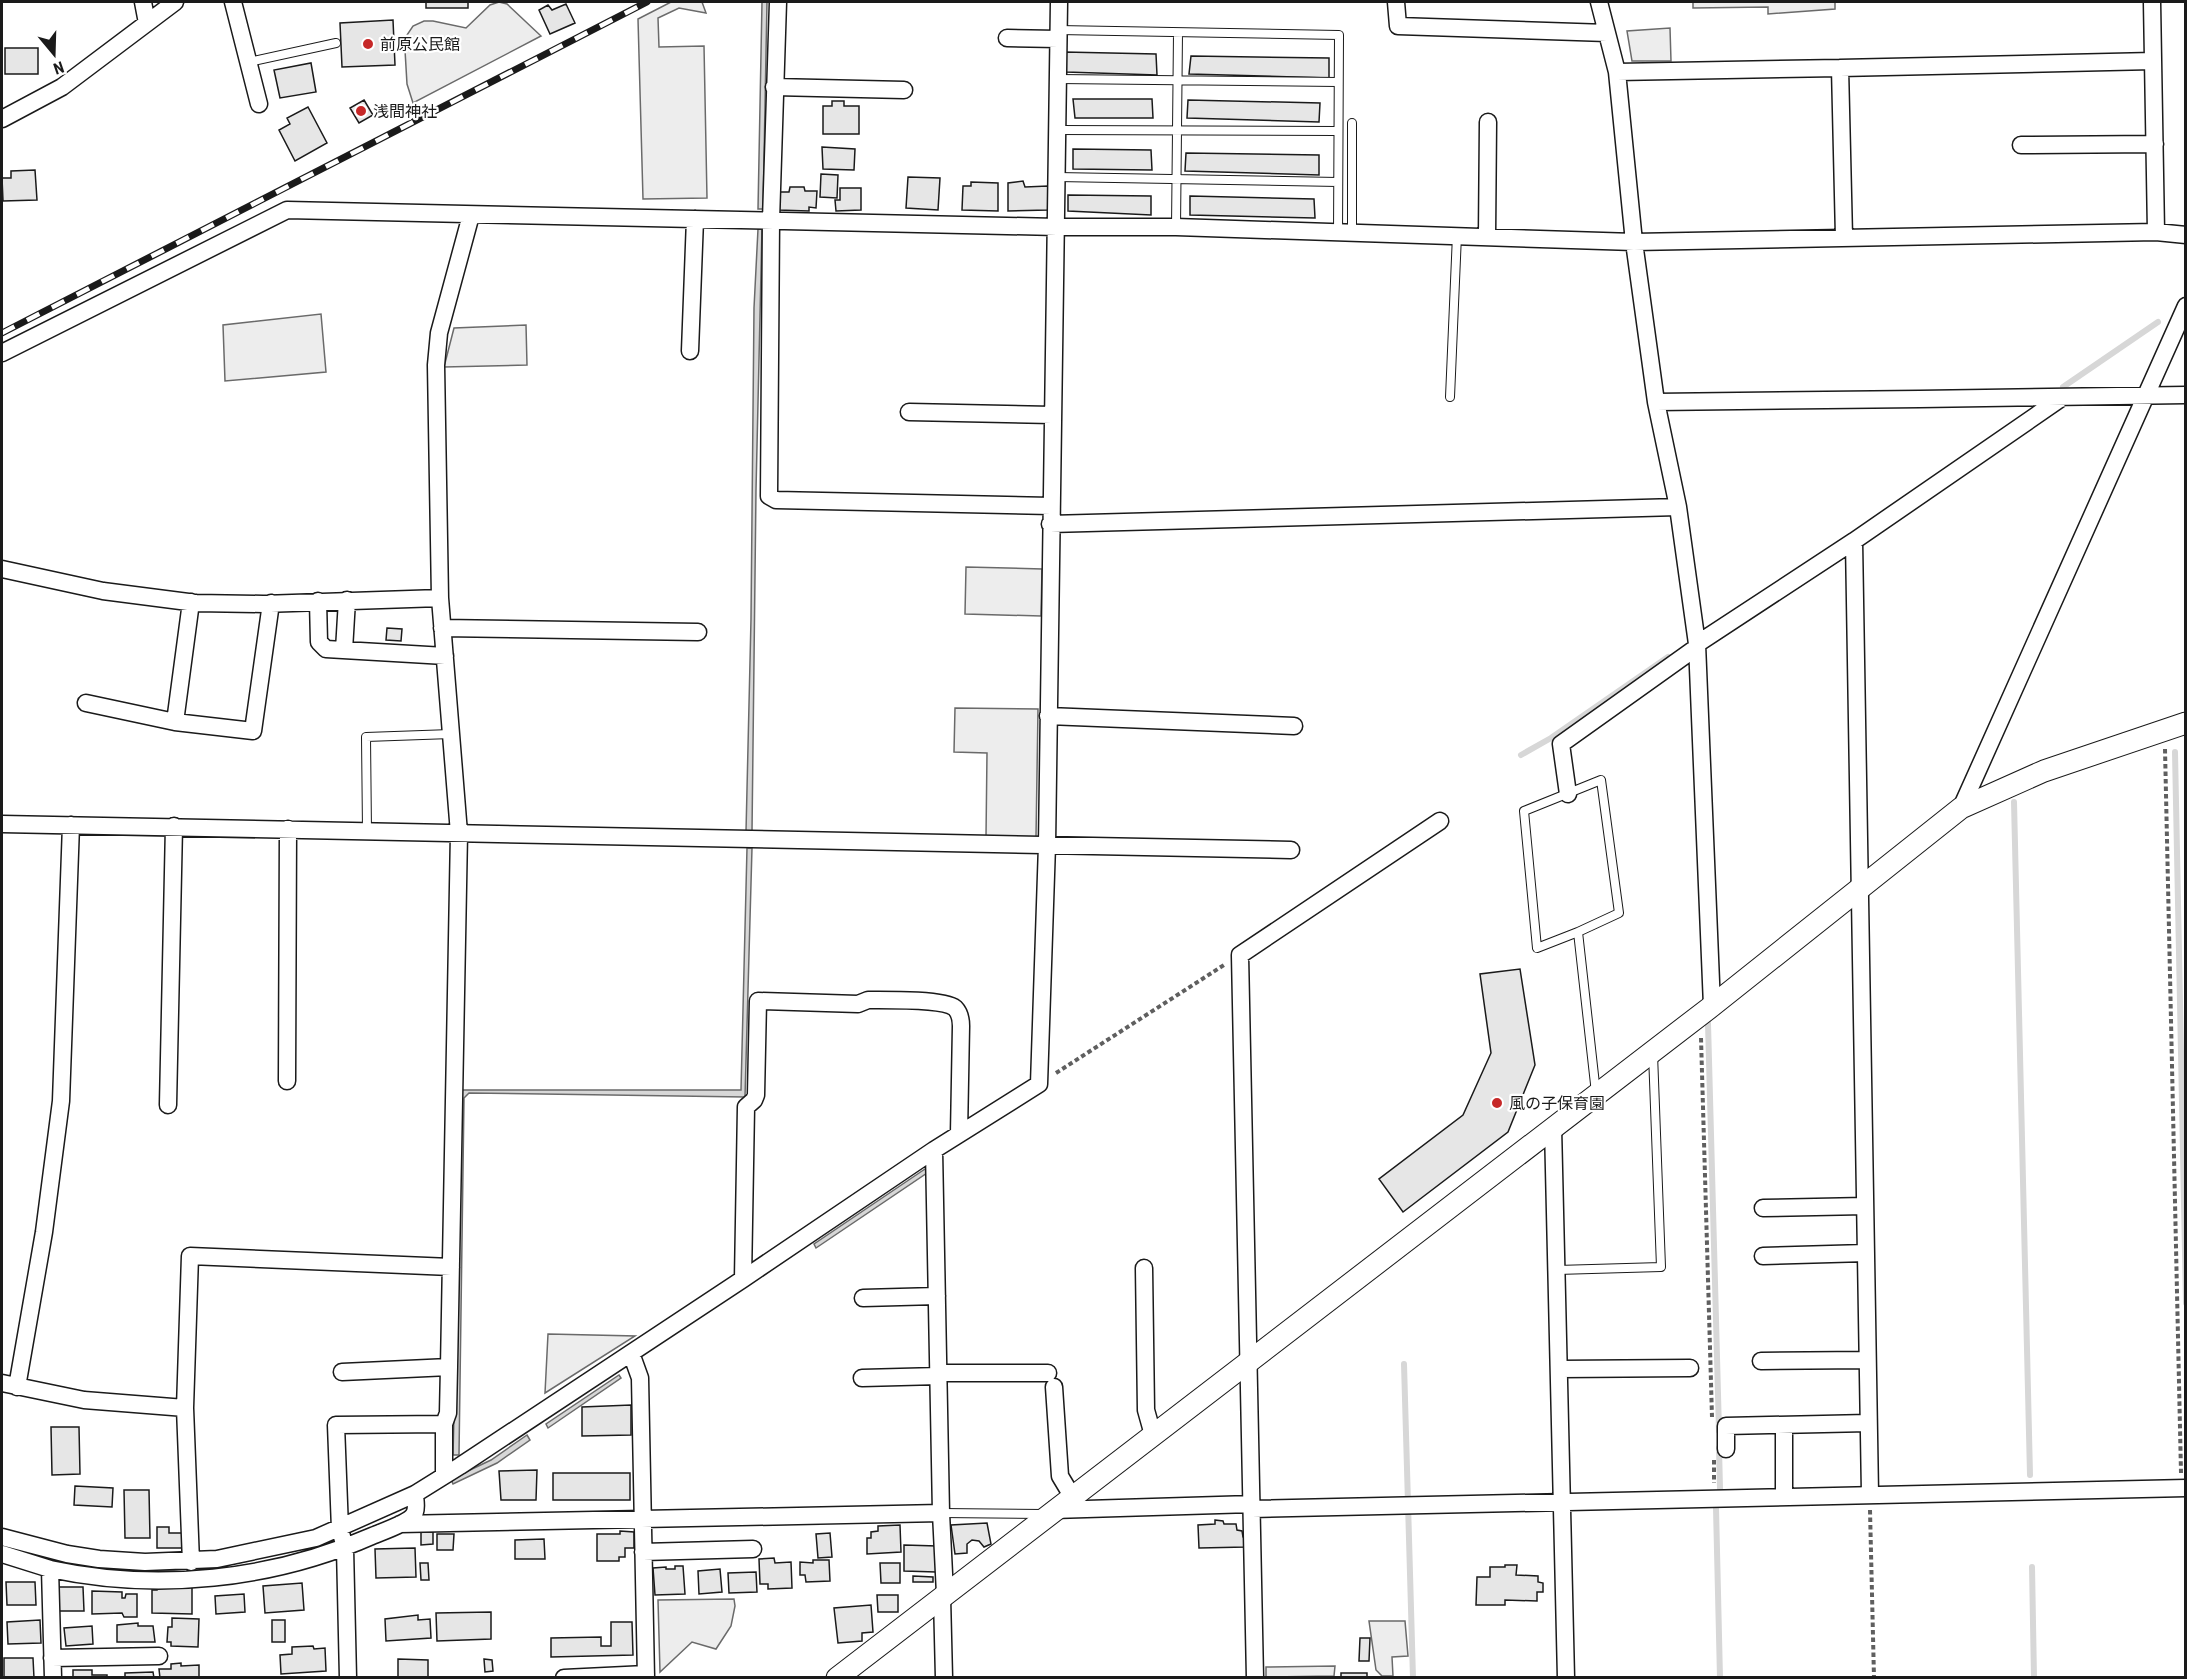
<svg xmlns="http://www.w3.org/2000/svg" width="2187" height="1679" font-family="'Roboto Condensed','Noto Sans JP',sans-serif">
<rect width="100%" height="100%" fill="#fff"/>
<!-- built -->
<path fill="#ededed" stroke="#6a6a6a" stroke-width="1.5" d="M499,2L507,4L541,36L413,103L407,84L405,50L407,35L413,26L424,21H433L466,28L490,5Z
M671,2H702L706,13L679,8L658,18L659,47L704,46L707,198L643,199L638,19Z
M1693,2H1835V9L1768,14V7L1693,8Z
M1670,28L1671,61H1632L1627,31Z
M321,314L326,372L225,381L223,325Z
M526,325L527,365L444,367L454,328Z
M966,567L1042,569L1041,616L965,614Z
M955,708L1038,709L1036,837H986L987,753L954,752Z
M548,1334L635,1336L545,1393Z
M734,1599L735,1606L731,1626L716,1649L692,1642L660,1672L658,1600Z
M1369,1621H1405L1408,1656L1392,1657L1393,1676H1382L1376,1670Z
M1335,1666L1334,1676L1266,1677V1667Z"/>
<!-- water -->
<path fill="#d7d7d7" stroke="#6a6a6a" stroke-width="1.5" d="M762,2H767L763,209H758Z
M762,228L756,490L752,832H746L751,619L754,308L758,229Z
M747,848H752L745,1097L469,1093L464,1098L459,1455H453L462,1090H741Z
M925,1169L927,1173L816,1248L814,1244Z
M619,1375L621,1378L548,1428L546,1424Z
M527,1435L530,1440L497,1463L453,1484L451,1479L491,1460Z"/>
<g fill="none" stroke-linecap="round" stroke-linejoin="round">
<!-- stream -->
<path stroke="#d7d7d7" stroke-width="6" d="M2063,387L2158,322
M2175,752L2186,1303
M1521,755L1551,738L1668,657
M2014,802L2030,1475
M1708,1023L1719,1431
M1404,1364L1413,1678
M1719,1448L1720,1489
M1716,1508L1720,1678
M2032,1567L2034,1678"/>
</g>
<!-- building -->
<path fill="#e6e6e6" stroke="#1a1a1a" stroke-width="1.5" d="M426,2H468V8H426Z
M566,4L575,23L550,34L539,10L548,5L552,10Z
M393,20L395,65L342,67L340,23Z
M5,48H38V74H5Z
M1064,52L1156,54L1157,75L1066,72Z
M1191,56L1329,58V78L1189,74Z
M311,63L316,92L280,98L274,70Z
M1073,99H1152L1153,118H1075Z
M364,100L373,115L359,123L350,108Z
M1188,100L1320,103L1319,122L1187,118Z
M832,101H844V106H859V134H823V106H832Z
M308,107L327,143L295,161L279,130L290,124L287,118Z
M822,147L855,149L854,170L823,169Z
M1073,149L1151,150L1152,170L1073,169Z
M1186,153L1319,155V175L1185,171Z
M35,170L37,200L3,201L2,178H11V171Z
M821,174L838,175L837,198L820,197Z
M908,177L940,178L938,210L906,208Z
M1023,181L1025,187L1048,186V210L1008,211V183Z
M971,182L998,183V211L962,210L963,186H971Z
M790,187H804L805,191H817L816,208L809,207V211L778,210L779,192H789Z
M840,188H861V210L836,211L835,200H840Z
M1068,195L1151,196V215L1068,211Z
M1190,196L1314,199L1315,218L1190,215Z
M387,628L402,629L401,641L386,640Z
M1520,969L1535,1065L1508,1132L1403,1212L1379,1179L1463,1115L1491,1053L1480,974Z
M631,1405V1435L582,1436V1407Z
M51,1427H79L80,1474L52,1475Z
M537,1470L536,1500H501L499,1471Z
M553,1473H630V1500H553Z
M75,1486L113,1488L112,1507L74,1505Z
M124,1490H149L150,1538H125Z
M1215,1520L1223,1521L1224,1524H1236L1237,1530L1242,1531L1243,1537L1246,1538V1547L1199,1548L1198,1525L1215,1524Z
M987,1523L991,1544L984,1547L979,1541L972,1540L967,1544V1553L955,1554L951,1525Z
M900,1525L901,1552L867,1554V1538H871V1532L878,1531V1526Z
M157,1527H169V1533H183V1548H157Z
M620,1531L634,1532V1548H625V1557H619V1561H597V1534H620Z
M421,1532H433V1544L421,1545Z
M830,1533L832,1557L818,1558L816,1534Z
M437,1534H454L453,1550H437Z
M544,1539L545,1559H515V1540Z
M904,1545L937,1546L936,1572L904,1571Z
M415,1548L416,1577L376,1578L375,1549Z
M774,1558L775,1563L791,1562L792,1588L768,1589V1584H760L759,1559Z
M813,1560H829L830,1581L806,1582L805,1575H800V1562L813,1563Z
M420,1563H428L429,1580H421Z
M880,1563H900V1583H881Z
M1505,1565H1517L1516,1575L1538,1576V1582L1543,1583V1592H1537V1601L1505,1600V1605H1476L1477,1577H1490V1567H1505Z
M675,1566H683L685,1594L655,1595L653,1568L666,1567V1569H675Z
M720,1569L722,1592L699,1594L698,1571Z
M756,1572L757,1592L729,1593L728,1573Z
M913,1576L933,1577V1582H913Z
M6,1582H35L36,1605H7Z
M302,1583L304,1610L265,1613L263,1586Z
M157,1585L192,1587V1614L152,1613V1590H157Z
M58,1587H83L84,1611H59Z
M92,1591L122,1592V1598H125L126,1594H137V1617H124L122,1613L92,1614Z
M244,1594L245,1612L216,1614L215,1596Z
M877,1595H898V1612H878Z
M871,1605L873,1632L862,1633V1641L838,1643L834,1608Z
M491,1612V1639L437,1641L436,1613Z
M418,1615V1620L430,1619L431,1638L386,1641L385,1619Z
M172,1618L199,1619L198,1647L171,1646V1642H167L168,1627H172Z
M40,1620L41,1643L8,1644L7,1622Z
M272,1620H285V1642H272Z
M611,1622H632L633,1655L551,1657V1638L601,1637V1646H611Z
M138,1623V1626H153L155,1642H117V1625Z
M92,1626L93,1644L66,1646L64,1628Z
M1360,1638H1370L1369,1661H1359Z
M313,1646L314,1649L325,1648L326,1671L281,1674L280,1655L292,1654V1647Z
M4,1658H33L34,1678H4Z
M398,1659L428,1660V1678H398Z
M484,1659L492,1660L493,1671L485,1672Z
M181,1663V1666L199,1665V1678H160L159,1669H171V1664Z
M73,1670H92V1675H107V1678H73Z
M153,1672L154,1678H125V1673Z
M1341,1673H1367V1678H1341Z"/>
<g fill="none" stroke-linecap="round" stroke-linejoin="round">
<!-- service casing -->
<g stroke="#1a1a1a" stroke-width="10">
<path id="service" d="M1058,30L1339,35L1338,233
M249,62L336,43
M1058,79L1338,82
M1352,123V233
M1058,130L1337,131
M1057,177L1338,182
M1176,227L1178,33
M1450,397L1457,235
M367,831L366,737L451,734
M1578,932L1537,948L1524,811L1601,780L1619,913L1578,932L1596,1093
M1557,1270L1661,1267L1653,1054
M941,1513L1044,1514"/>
</g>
<!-- minor casing -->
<g stroke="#1a1a1a" stroke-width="19">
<path id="minor" d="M143,2L147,23
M233,2L259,104
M778,2L771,220L769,496L776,500L1051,506
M1396,2L1398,26L1607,33
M1599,2L1617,72L1634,242L1656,402L1678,507L1697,644L1712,1006
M2152,2L2156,232
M1007,38L1058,39
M1840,68L2153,61
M1617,72L1840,68L1844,237
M774,87L904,90
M2,119L62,87L175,2
M2021,145L2155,144
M1487,236L1488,122
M690,351L695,219
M2,353L287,210L1057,227H1176L1634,242L2156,232L2186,235
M1656,402C1833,399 2009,399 2186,395
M909,412L1052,415
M1050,524L1678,507
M1854,541L1870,1494
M2,569L103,591L196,603L263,604L440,598
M318,601L319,642L326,649L445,656
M442,628L698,632
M1697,644L1854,541L2060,399
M344,650L347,600
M86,703L175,722L253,731L271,603
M1048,716L1294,726
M175,722L191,602
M1568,794L1561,744L1697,647
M1961,808L2186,306
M2,824L1291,850
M287,1081L288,829
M168,1105L174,826
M1553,1127L1566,1678
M934,1150L941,1513L945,1594
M1763,1208L1865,1206
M1763,1256L1866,1253
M1144,1268L1146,1410L1153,1435
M743,1279L746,1107L754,1100L756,1095L758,1001L858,1004L868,1000C884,1000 944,999 955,1008C960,1013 961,1020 961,1026L959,1134
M863,1298L937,1296
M631,1353L640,1378L646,1678
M1761,1361L1867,1360
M1560,1369L1690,1368
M342,1372L449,1367
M939,1373H1048
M862,1378L939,1376
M2,1383L84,1400L185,1408
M17,1387L44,1232L61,1101L71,825
M1054,1387L1060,1476L1072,1496
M1784,1425V1497
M1726,1449V1426L1868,1423
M444,1474V1424L448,1413L449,1367L459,833L440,598L436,365L439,333L471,215
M1252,1509L2186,1488
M1053,1510L1252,1504
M400,1524L941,1513
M2,1537L67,1554L99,1559L145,1562L217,1559L316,1538L415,1494L460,1466L743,1279L934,1150L1039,1084L1047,845L1059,2
M643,1552L753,1549
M2,1554L50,1569
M191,1562L185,1408L190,1256L451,1267
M942,1597L944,1678
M52,1658L159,1656
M53,1678L50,1569C157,1592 272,1580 372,1536C381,1532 412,1522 415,1512C417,1507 415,1499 415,1494
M348,1678L345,1548L340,1529L336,1425L444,1424
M564,1678L646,1674
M1255,1678L1240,955L1440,821"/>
</g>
<!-- tertiary casing -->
<g stroke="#1a1a1a" stroke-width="23">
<path id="tertiary" d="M837,1678L1712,1006L1961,808L2044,771L2186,723"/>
</g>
<!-- path -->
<path stroke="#5f5f5f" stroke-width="4" stroke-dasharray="4.5 3" stroke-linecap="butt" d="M2165,749L2181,1473
M1701,1038L1712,1417
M1056,1073L1224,965
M1714,1460V1483
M1870,1510L1874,1678"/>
<!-- service -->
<use href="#service" stroke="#fff" stroke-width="8"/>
<!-- minor -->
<use href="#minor" stroke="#fff" stroke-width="16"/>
<!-- tertiary -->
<use href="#tertiary" stroke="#fff" stroke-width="21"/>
<!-- rail casing -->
<g stroke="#1a1a1a" stroke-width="7">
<path id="rail" d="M2,333L647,2"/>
</g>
<!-- rail -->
<use href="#rail" stroke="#fff" stroke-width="4.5" stroke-dasharray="14" stroke-linecap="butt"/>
</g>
<!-- markers -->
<g fill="#c62828" stroke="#fff" stroke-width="2">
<circle cx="368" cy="44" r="6"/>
<circle cx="361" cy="111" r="6"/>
<circle cx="1497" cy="1103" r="6"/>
</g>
<g text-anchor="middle" stroke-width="4.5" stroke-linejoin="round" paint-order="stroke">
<!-- poi labels -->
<g font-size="16" fill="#1a1a1a" stroke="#fff" text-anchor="start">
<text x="380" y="50">前原公民館</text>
<text x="373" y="117">浅間神社</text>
<text x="1509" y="1109">風の子保育園</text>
</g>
</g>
<!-- border -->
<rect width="2187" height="1679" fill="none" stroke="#1a1a1a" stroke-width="6"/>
<!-- north arrow -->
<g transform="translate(54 54) rotate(161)" stroke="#ffffff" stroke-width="4.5" paint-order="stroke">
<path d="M0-4.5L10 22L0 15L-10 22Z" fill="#1a1a1a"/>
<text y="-9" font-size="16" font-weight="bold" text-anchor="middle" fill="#1a1a1a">N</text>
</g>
</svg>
